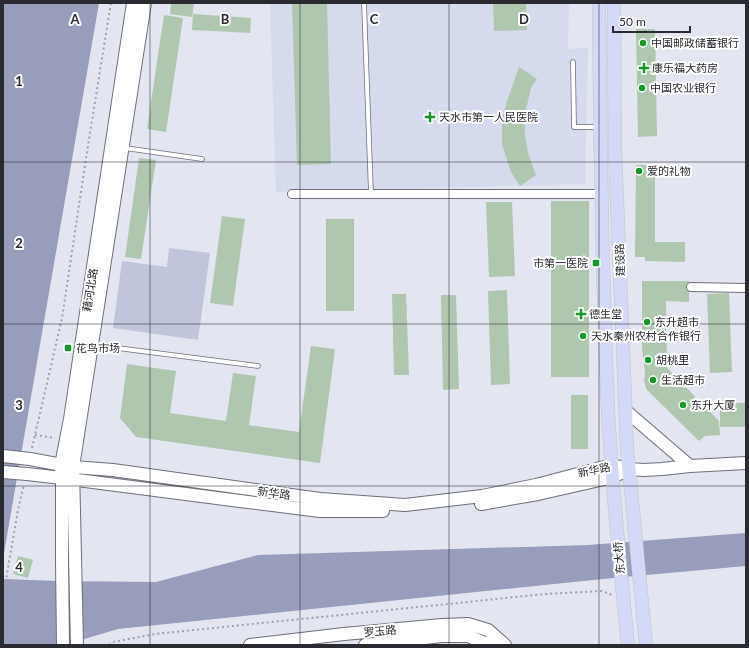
<svg xmlns="http://www.w3.org/2000/svg" width="749" height="648" font-family="Lato,'Noto Sans SC',sans-serif">
<rect width="100%" height="100%" fill="#e3e5f1"/>
<!-- built -->
<path fill="#d6daed" d="M270,3H569L568,49L588,48L585,184L276,192Z"/>
<!-- green -->
<path fill="#c0c5db" d="M169,248L210,253L198,340L113,328L122,261L167,267Z"/>
<!-- water -->
<path fill="#979dbb" d="M3,3H99L3,559Z
M746,533V566L613,578L118,629L64,645H3V579L58,581L156,582L258,555L588,545Z"/>
<!-- building -->
<path fill="#afc7ae" d="M171,3L194,4L192,17L170,14Z
M292,3H327L331,164L297,165Z
M493,3H526L527,30L494,31Z
M193,14L251,18L250,33L192,30Z
M164,15L183,18L166,132L147,129Z
M636,29H655L657,136L638,137Z
M519,67L537,79L531,88L524,118L525,135L528,153L536,175L520,186L511,172L502,144V120L507,101Z
M139,158L156,160L141,259L125,257Z
M636,165H655V242H685V262L645,261V257H635Z
M551,201H589V377H551Z
M486,202H512L515,276L489,277Z
M222,216L245,219L233,306L210,303Z
M326,219H354V311H326Z
M642,281H689V302L666,301L667,368L719,421L720,435L705,436L699,441L646,389L644,380L645,372L642,348Z
M507,290L510,384L491,385L488,291Z
M729,293L732,372L710,373L707,294Z
M392,294H406L409,375H394Z
M441,295H456L459,389L443,390Z
M311,346L335,349L320,463L136,437L120,418L127,364L176,371L170,413L226,421L233,373L256,376L249,425L299,432Z
M571,395H588V449H571Z
M720,403H746V427H720Z
M18,556L33,560L28,578L13,574Z"/>
<g fill="none" stroke-linecap="round" stroke-linejoin="round">
<!-- lane casing -->
<g stroke="#6d6f79" stroke-width="5.5">
<path id="lane" d="M364,3L371,194
M573,62L574,127H598
M125,148L202,159
M94,345L258,366"/>
</g>
<!-- street casing -->
<g stroke="#6d6f79" stroke-width="10">
<path id="street" d="M292,194H601
M691,287L746,288"/>
</g>
<!-- secondary casing -->
<g stroke="#6d6f79" stroke-width="14">
<path id="secondary" d="M626,411L690,466
M30,459L73,467L113,470L320,499L405,505L482,496L536,485L612,465L629,469L644,470L662,469L690,466L746,463
M27,474L62,478L240,501L320,511H383
M481,504L538,494L613,477L621,473
M63,645L62,560V478L61,465L70,419L133,3
M77,645L73,467L145,3
M250,645L344,634L442,625L468,624L488,630L505,645
M365,645L442,636H468L490,645"/>
</g>
<!-- primary casing -->
<g stroke="#c3c4c5" stroke-width="14">
<path id="primary" d="M599,3C600,139 602,274 608,410C612,489 620,567 628,645
M614,3L615,151L627,449L646,645"/>
</g>
<!-- path -->
<path stroke="#9ea0a9" stroke-width="2" stroke-dasharray="2 3" stroke-linecap="butt" d="M35,435L55,438
M32,448L62,318L89,139L111,3
M3,597L18,510L24,484
M109,645L113,642L155,634L545,594L602,591L612,595"/>
<!-- lane -->
<use href="#lane" stroke="#fff" stroke-width="4"/>
<!-- street -->
<use href="#street" stroke="#fff" stroke-width="8"/>
<!-- secondary -->
<use href="#secondary" stroke="#fff" stroke-width="12"/>
<!-- primary -->
<use href="#primary" stroke="#d3d9f7" stroke-width="13"/>
<!-- secondary-bridge casing -->
<g stroke="#6d6f79" stroke-width="14" stroke-linecap="butt">
<path id="secondary-bridge" d="M3,456L30,459
M3,472L27,474"/>
</g>
<!-- secondary-bridge -->
<use href="#secondary-bridge" stroke="#fff" stroke-width="12"/>
</g>
<!-- grid -->
<path fill="none" stroke="#2a2b30" stroke-width="1" stroke-opacity="0.55" d="M150,3V645M300,3V645M449,3V645M599,3V645M3,162H746M3,324H746M3,486H746"/>
<!-- markers -->
<g fill="#16972a" stroke="#fff" stroke-width="1.5">
<circle cx="643" cy="43" r="4"/>
<path d="M642 62h4v4h4v4h-4v4h-4v-4h-4v-4h4z"/>
<circle cx="642" cy="88" r="4"/>
<path d="M428 111h4v4h4v4h-4v4h-4v-4h-4v-4h4z"/>
<circle cx="639" cy="171" r="4"/>
<rect x="592" y="259" width="8" height="8" rx="2"/>
<path d="M579 308h4v4h4v4h-4v4h-4v-4h-4v-4h4z"/>
<circle cx="647" cy="322" r="4"/>
<circle cx="583" cy="336" r="4"/>
<rect x="64" y="344" width="8" height="8" rx="2"/>
<circle cx="648" cy="360" r="4"/>
<circle cx="653" cy="380" r="4"/>
<circle cx="683" cy="405" r="4"/>
</g>
<g text-anchor="middle" stroke-width="4" stroke-linejoin="round" paint-order="stroke">
<!-- poi labels -->
<g font-size="11" fill="#2a2b30" stroke="#fff" text-anchor="start">
<text x="651" y="47">中国邮政储蓄银行</text>
<text x="652" y="72">康乐福大药房</text>
<text x="650" y="92">中国农业银行</text>
<text x="439" y="121">天水市第一人民医院</text>
<text x="647" y="175">爱的礼物</text>
<text x="588" y="267" text-anchor="end">市第一医院</text>
<text x="589" y="318">德生堂</text>
<text x="655" y="326">东升超市</text>
<text x="591" y="340">天水秦州农村合作银行</text>
<text x="76" y="352">花鸟市场</text>
<text x="656" y="364">胡桃里</text>
<text x="661" y="384">生活超市</text>
<text x="691" y="409">东升大厦</text>
</g>
<!-- street labels -->
<g font-size="11" fill="#2a2b30" stroke="#fff">
<text transform="translate(620 260) rotate(-92)" y="4">建设路</text>
<text transform="translate(90 290) rotate(-81)" y="4">藉河北路</text>
<text transform="translate(594 470) rotate(-12)" y="4">新华路</text>
<text transform="translate(274 493) rotate(8)" y="4">新华路</text>
<text transform="translate(619 558) rotate(-95)" y="4">东大桥</text>
<text transform="translate(380 631) rotate(-5)" y="4">罗玉路</text>
</g>
</g>
<g font-size="13" text-anchor="middle" font-weight="bold" fill="#2a2b30" stroke="#fff" stroke-width="4" stroke-linejoin="round" paint-order="stroke">
<text x="75" y="24">A</text>
<text x="225" y="24">B</text>
<text x="374" y="24">C</text>
<text x="524" y="24">D</text>
<text x="19" y="86">1</text>
<text x="19" y="248">2</text>
<text x="19" y="410">3</text>
<text x="19" y="572">4</text>
</g>
<!-- border -->
<rect width="749" height="648" fill="none" stroke="#2a2b30" stroke-width="8"/>
<!-- scale -->
<path d="M613 26v6h77v-6" fill="none" stroke="#2a2b30" stroke-width="2"/>
<text x="619" y="26" font-size="12" fill="#2a2b30" stroke="#ffffff" stroke-width="3" paint-order="stroke">50 m</text>
</svg>
